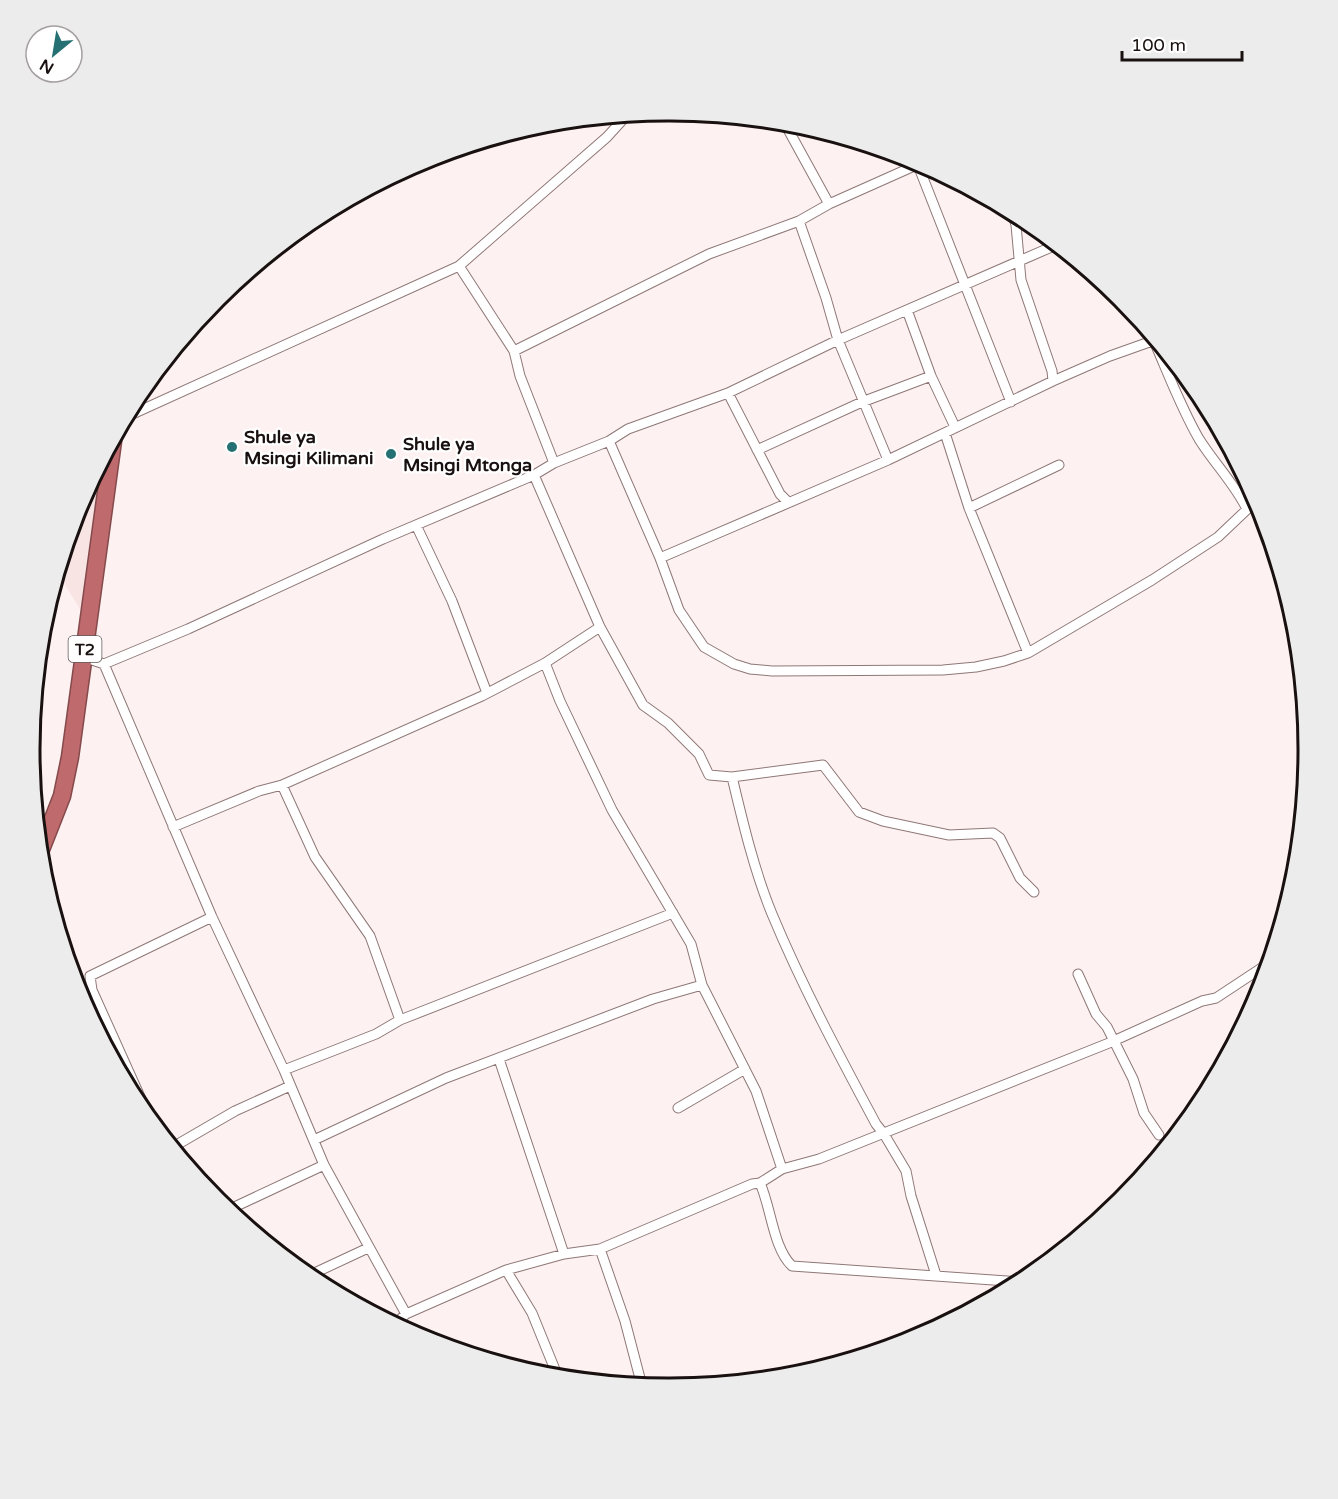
<svg xmlns="http://www.w3.org/2000/svg" width="1338" height="1499" font-family="'Varela Round',sans-serif">
<rect width="100%" height="100%" fill="#fdf2f1"/>
<!-- built -->
<path fill="#f9e4e4" d="M107,452L85,617L58,574L79,505Z"/>
<g fill="none" stroke-linecap="round" stroke-linejoin="round">
<!-- street casing -->
<g stroke="#8f7777" stroke-width="11">
<path id="street" d="M784,122L829,204
M916,160L1011,402
M1012,212L1016,225L1021,280L1052,371L1053,381
M799,221L826,298L838,340L888,460
M459,266L514,351L520,376L554,463
M907,310L931,376L955,427
M1154,341C1168,373 1181,408 1199,439C1214,463 1234,483 1247,509
M514,351L709,254L799,221L829,204L921,163
M728,393L780,494L788,502
M126,417L459,266L607,137L627,115
M945,433L969,508L1028,653
M609,441L660,558L679,610L704,647L734,664L750,669L772,671L943,670L976,667L1004,661L1028,653L1152,580L1218,537L1257,500
M757,450L862,402L931,376
M534,475L600,627L643,705L668,723L699,754L709,775L732,777L823,765L859,812L883,821L949,835L993,833L1000,838L1020,878L1034,892
M969,508L1059,465
M416,525L452,601L487,693
M660,558L888,460L1053,381L1110,356L1155,340
M83,657L104,664L188,629L383,539L534,475L554,463L609,441L628,429L728,393L838,340L1056,245
M545,663L560,701L612,810L691,944L702,985L756,1091L782,1169
M104,664L212,917L284,1070L324,1165L406,1314
M732,777C743,823 754,870 772,914C802,986 839,1055 876,1124L884,1134L906,1171L911,1196L936,1275
M282,785L315,857L370,936L400,1020
M173,827L259,791L282,785L482,696L545,663L600,627
M1078,974L1096,1014L1107,1027L1133,1079L1144,1113L1159,1135
M499,1059L564,1254
M284,1070L376,1034L400,1020L673,913
M678,1108L745,1069
M151,1121L92,990L90,976L212,917
M314,1140L446,1078L653,999L702,985
M173,1147L235,1111L290,1086
M760,1183C771,1207 773,1248 792,1266L1022,1282
M228,1210L324,1165
M600,1249L625,1321L642,1386
M506,1270L532,1313L558,1377
M308,1276L368,1248
M395,1324L406,1314L506,1270L564,1254L600,1249L752,1184L760,1183L782,1169L819,1159L1109,1043L1202,1001L1216,998L1269,963"/>
</g>
<!-- highway casing -->
<g stroke="#854a4c" stroke-width="19">
<path id="highway" d="M40,852L62,796L70,757L113,441"/>
</g>
<!-- street -->
<use href="#street" stroke="#fff" stroke-width="9"/>
<!-- highway -->
<use href="#highway" stroke="#bf6a6d" stroke-width="16"/>
</g>
<!-- markers -->
<g fill="#247072" stroke="#fff" stroke-width="2">
<circle cx="232" cy="447" r="6"/>
<circle cx="391" cy="454" r="6"/>
</g>
<g text-anchor="middle" stroke-width="4.5" stroke-linejoin="round" paint-order="stroke">
<!-- shield labels -->
<rect fill="#fff" stroke="#5e5858" stroke-width="1.5" x="68.5" y="636" width="33" height="26" rx="4.5"/>
<g font-size="16" font-weight="bold" fill="#191010">
<text x="85" y="655">T2</text>
</g>
<!-- poi labels -->
<g font-size="18" font-weight="bold" fill="#191010" stroke="#fff" text-anchor="start">
<text x="244" y="443">Shule ya<tspan x="244" dy="21">Msingi Kilimani</tspan></text>
<text x="403" y="450">Shule ya<tspan x="403" dy="21">Msingi Mtonga</tspan></text>
</g>
</g>
<!-- crop -->
<path d="M0 0H1338V1499H0ZM668 121H670A628 628 0 0 1 1298 749V750A628 628 0 0 1 670 1378H668A628 628 0 0 1 40 750V749A628 628 0 0 1 668 121Z" fill="#edecec" fill-rule="evenodd"/>
<path fill="none" stroke="#191010" stroke-width="3" d="M668 121H670A628 628 0 0 1 1298 749V750A628 628 0 0 1 670 1378H668A628 628 0 0 1 40 750V749A628 628 0 0 1 668 121Z"/>
<!-- north arrow -->
<g transform="translate(54 54) rotate(210)"><circle r="28" fill="#ffffff" stroke="#a39f9f" stroke-width="1.5"/>
<path d="M0-4.5L10 22L0 15L-10 22Z" fill="#247072"/>
<text y="-9" font-size="16" font-weight="bold" text-anchor="middle" fill="#191010">N</text>
</g>
<!-- scale -->
<path d="M1122 51v9h120v-9" fill="none" stroke="#191010" stroke-width="3"/>
<text x="1131" y="51" font-size="18" fill="#191010" stroke="#ffffff" stroke-width="4.5" paint-order="stroke">100 m</text>
</svg>
